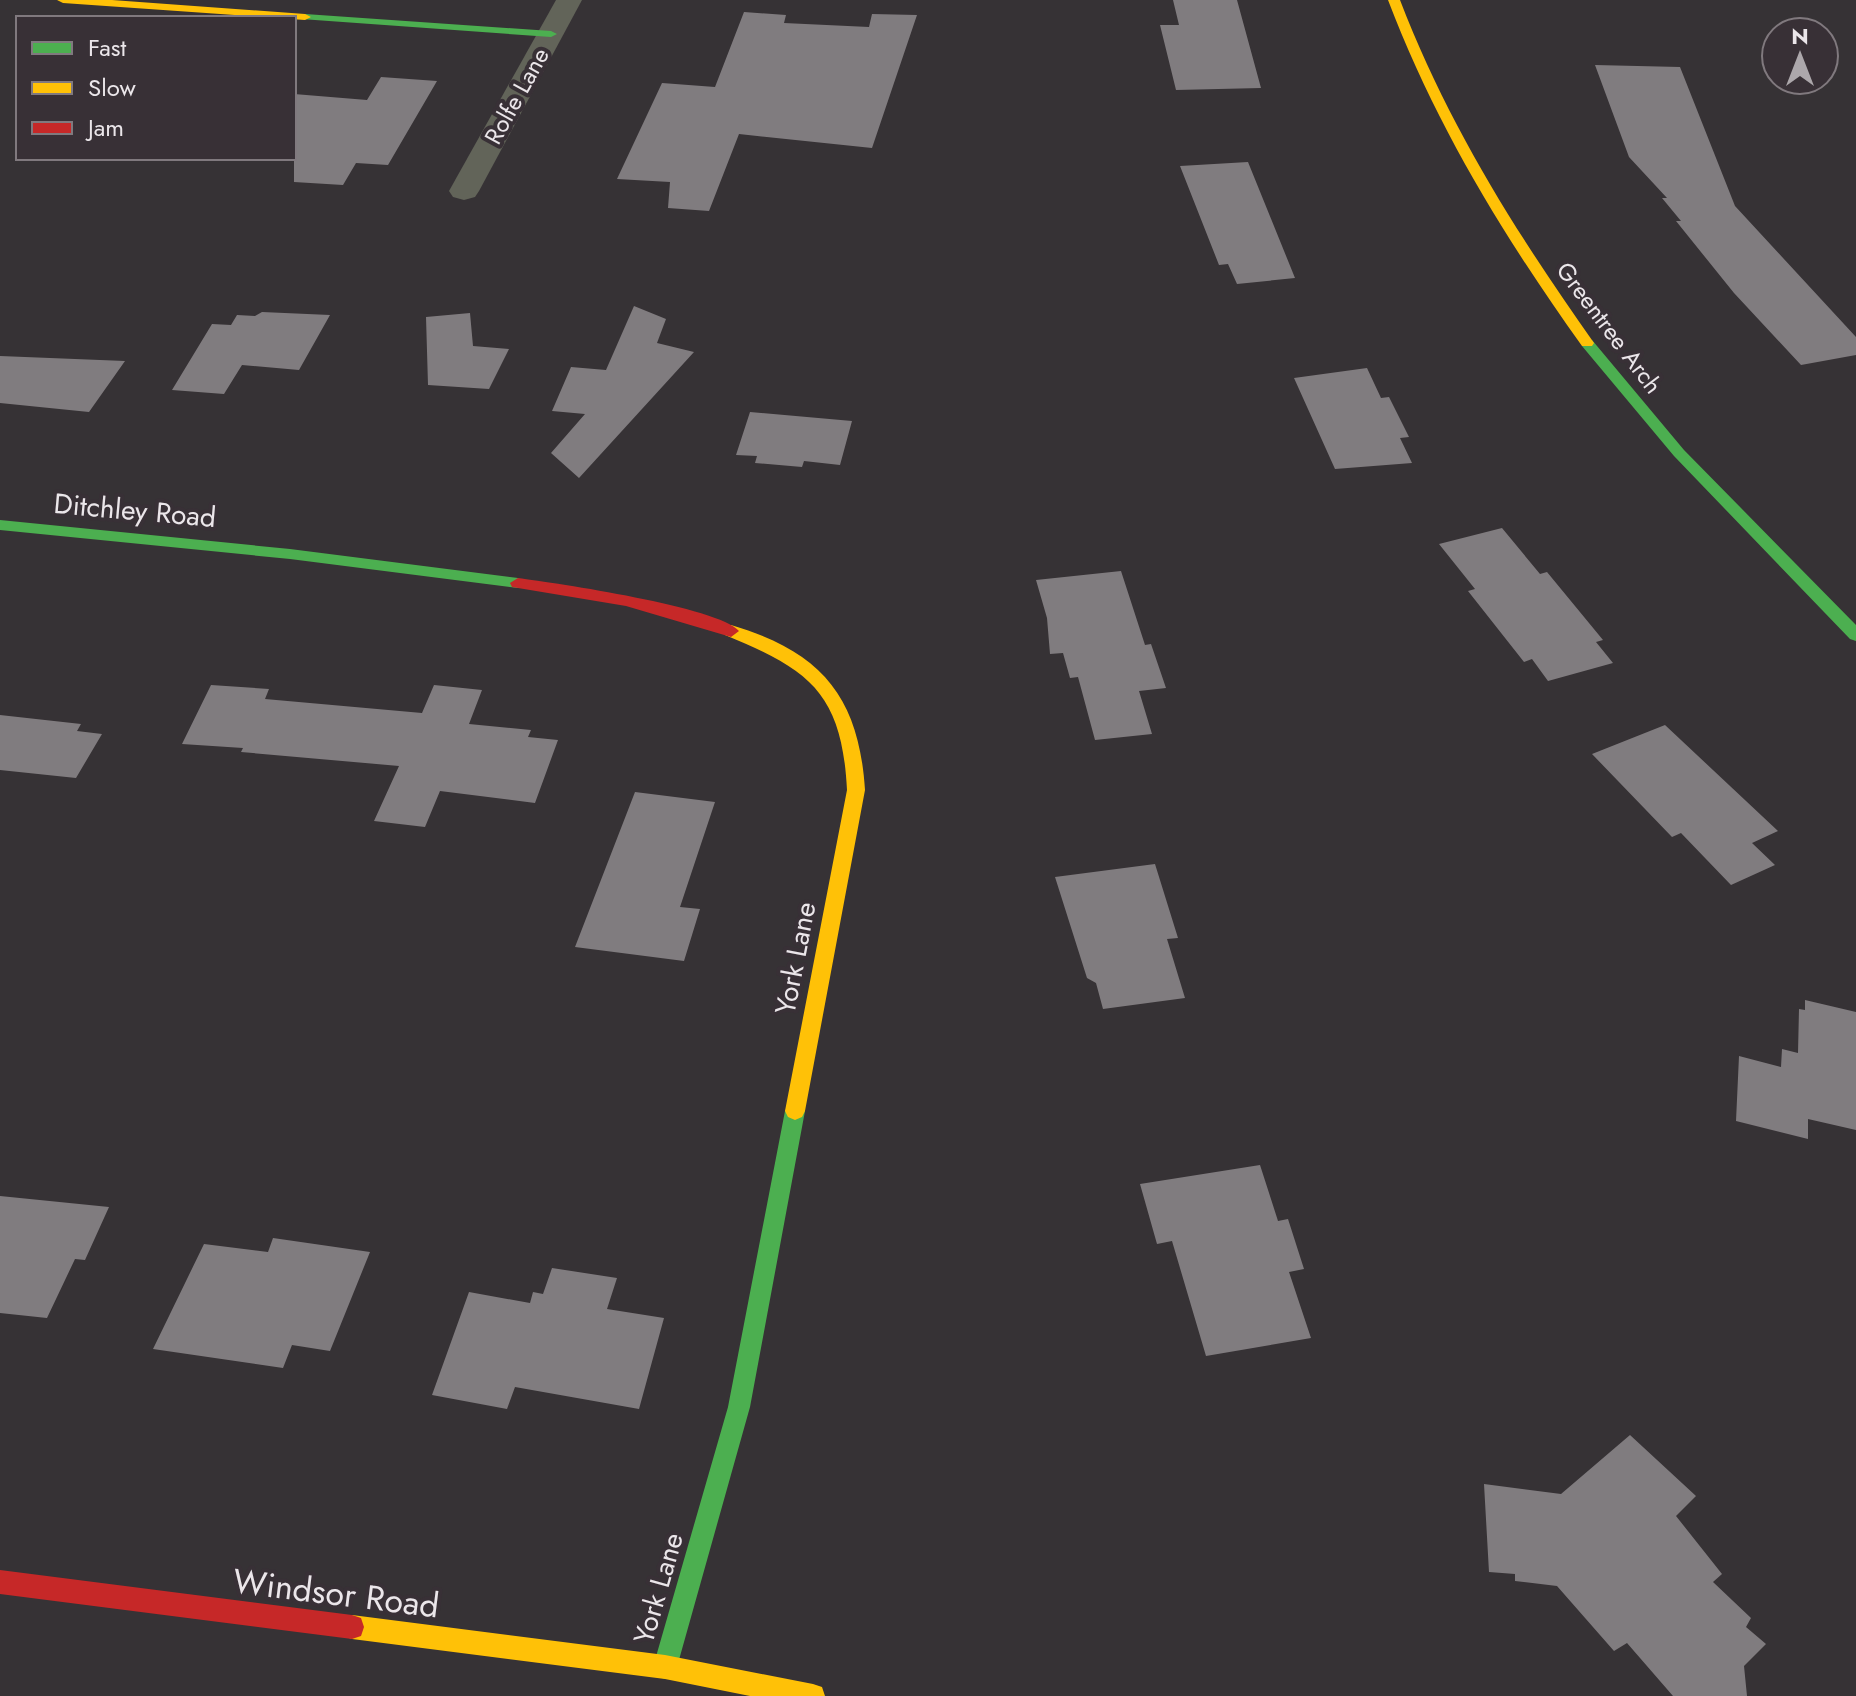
<svg xmlns="http://www.w3.org/2000/svg" width="1856" height="1696" font-family="Jost,sans-serif">
<rect width="100%" height="100%" fill="#363235"/>
<!-- building -->
<path fill="#807c7f" d="M1173,0H1237L1261,88L1176,90L1160,25H1179Z
M744,12L786,15L784,23L869,27L872,14L917,15L872,148L739,134L709,211L668,208L670,182L617,179L662,83L715,87Z
M1595,65L1680,67L1735,206L1856,337V355L1801,365L1734,293L1676,221H1681L1662,198H1667L1629,157Z
M381,77L437,81L388,165L356,163L343,185L294,182V94L367,100Z
M1248,162L1295,278L1237,284L1228,264L1219,265L1180,166Z
M634,306L666,319L657,343L694,352L579,478L551,453L585,414L552,411L571,367L606,370Z
M262,312L330,315L299,370L242,365L224,394L172,390L212,324L231,325L237,315L255,316Z
M470,313L473,346L509,349L489,389L428,385L426,317Z
M0,356L125,361L89,412L0,403Z
M1367,368L1381,398L1389,397L1409,437L1400,438L1412,463L1335,469L1294,378Z
M750,412L852,421L840,465L804,461L802,467L755,463L757,456L736,455Z
M1502,528L1540,574L1547,572L1603,640L1596,642L1613,663L1548,681L1532,659L1524,662L1468,591L1475,589L1439,544Z
M1121,571L1145,645L1151,644L1166,688L1139,691L1152,734L1095,740L1078,677L1070,678L1063,653L1050,654L1047,618L1036,580Z
M211,685L269,689L265,699L422,713L434,685L482,690L469,724L531,730L528,737L558,740L535,803L440,791L425,827L374,821L399,766L241,752L243,748L182,744Z
M0,715L81,724L77,731L102,734L76,778L0,770Z
M1665,725L1778,831L1752,843L1775,865L1731,885L1681,833L1672,837L1592,754Z
M635,792L715,802L680,907L700,909L684,961L575,947Z
M1155,864L1178,938L1167,939L1185,998L1103,1009L1096,983L1087,978L1055,877Z
M1805,1000L1856,1012V1130L1808,1119V1139L1736,1121L1739,1056L1781,1067L1782,1049L1798,1053L1799,1009L1805,1010Z
M1260,1165L1278,1221L1288,1219L1304,1269L1289,1272L1311,1338L1206,1356L1172,1241L1157,1244L1140,1184Z
M0,1196L109,1207L85,1260L75,1259L47,1318L0,1313Z
M273,1238L370,1252L330,1351L292,1345L283,1368L153,1349L204,1244L268,1252Z
M552,1268L617,1278L607,1309L664,1318L639,1409L515,1387L507,1409L432,1395L469,1292L530,1303L533,1292L543,1294Z
M1630,1435L1696,1496L1676,1516L1722,1574L1713,1582L1751,1618L1746,1627L1766,1644L1744,1666L1747,1696H1673L1627,1643L1614,1651L1557,1586L1515,1581V1574L1489,1572L1484,1484L1561,1494Z"/>
<g fill="none" stroke-linecap="round" stroke-linejoin="round">
<!-- street -->
<path fill="#626459" fill-rule="evenodd" d="M556,0H582L479,191L475,197L464,200L453,197L449,191Z"/>
<!-- fast -->
<path fill="#4caf50" fill-rule="evenodd" d="M305,14L551,31L557,34L551,37L301,19L299,17Z
M1587,339L1592,340L1684,450L1856,625V641L1850,639L1674,456L1582,346V340Z
M0,520L290,549L518,578L526,583L518,588L290,559L0,530Z
M795,1102L802,1105L805,1111L750,1407L677,1667L674,1676L665,1679L656,1676L653,1667L728,1407L785,1111L788,1105Z"/>
<!-- slow -->
<path fill="#ffc107" fill-rule="evenodd" d="M57,0H112L305,14L311,17L305,20L63,3Z
M1388,0H1400C1448,125 1517,234 1594,343L1592,346H1582C1504,237 1436,126 1388,0Z
M731,625C822,652 859,697 865,790L805,1111L802,1117L795,1120L788,1117L785,1111L847,790C842,694 811,670 725,635L723,631Z
M352,1615L665,1655L813,1684L822,1687L825,1696H750L665,1679L352,1639L343,1636L340,1627L343,1618Z"/>
<!-- jam -->
<path fill="#c62828" fill-rule="evenodd" d="M518,578C556,583 719,607 739,631L731,637L626,606L512,587L510,583Z
M0,1570L352,1615L361,1618L364,1627L361,1636L352,1639L0,1594Z"/>
</g>
<g text-anchor="middle" stroke-width="8" stroke-linejoin="round" paint-order="stroke">
<!-- far-street labels -->
<g font-size="24" fill="#ebe6ea" stroke="#383036">
<text transform="translate(517 96) rotate(-61)" y="8">Rolfe Lane</text>
<text transform="translate(1609 328) rotate(53)" y="8">Greentree Arch</text>
</g>
<!-- street labels -->
<g font-size="28" fill="#ebe6ea" stroke="#383036">
<text transform="translate(135 510) rotate(5)" y="10">Ditchley Road</text>
<text transform="translate(795 958) rotate(-79)" y="10">York Lane</text>
<text transform="translate(658 1588) rotate(-74)" y="10">York Lane</text>
</g>
<!-- near-street labels -->
<g font-size="34" fill="#ebe6ea" stroke="#383036">
<text transform="translate(336 1593) rotate(7)" y="12">Windsor Road</text>
</g>
</g>
<!-- legend -->
<rect x="16" y="16" width="280" height="144" fill="#383036" stroke="#80797e" stroke-width="2"/>
<rect x="32" y="42" width="40" height="12" fill="#4caf50" stroke="#80797e" stroke-width="2"/>
<text x="88" y="56" font-size="24" fill="#ebe6ea">Fast</text>
<rect x="32" y="82" width="40" height="12" fill="#ffc107" stroke="#80797e" stroke-width="2"/>
<text x="88" y="96" font-size="24" fill="#ebe6ea">Slow</text>
<rect x="32" y="122" width="40" height="12" fill="#c62828" stroke="#80797e" stroke-width="2"/>
<text x="88" y="136" font-size="24" fill="#ebe6ea">Jam</text>
<!-- north arrow -->
<g transform="translate(1800 56)"><circle r="38" fill="#383036" stroke="#80797e" stroke-width="2"/>
<path d="M0-6L14 30L0 20L-14 30Z" fill="#aca7ab"/>
<text y="-12" font-size="22" font-weight="bold" text-anchor="middle" fill="#ebe6ea">N</text>
</g>
</svg>
